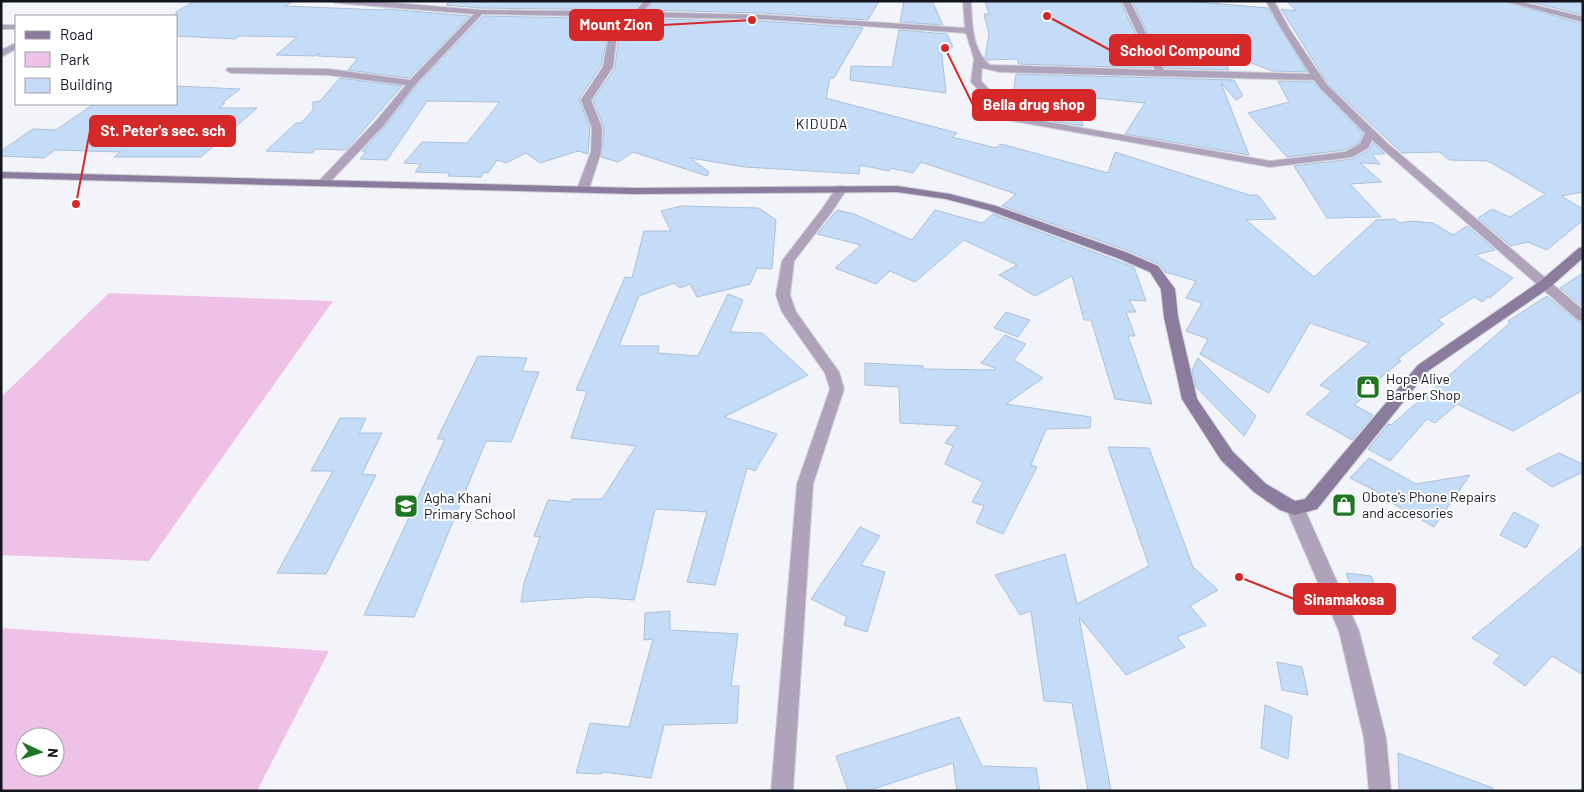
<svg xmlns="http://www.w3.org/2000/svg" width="1584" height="792" font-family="Barlow,sans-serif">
<rect width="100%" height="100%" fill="#f3f4fa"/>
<!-- green -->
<path fill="#efc1e6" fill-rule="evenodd" d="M109,293L333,301L149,561L1,555V397Z
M1,628L329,651L257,791H1ZM25,737H55V767H25Z"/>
<!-- building -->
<path fill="#c4dcf8" stroke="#aac0d9" d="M195,1H295L284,6L382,10L386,9L470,16L409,78L348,70L358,58L318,56L319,53L315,56L276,55L297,37L239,36L235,39L176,36V12Z
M450,1H641L634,10L480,8L446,5Z
M654,1H879L868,20L762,13L647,10Z
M904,1H932L943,25L900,22Z
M985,1H1120L1152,68L1018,64V59L987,60L985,58L989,34L984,14H989Z
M1132,1H1186L1268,8L1307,72L1272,71L1219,50L1229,70L1165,68Z
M1287,1H1502L1583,24V192L1561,196L1583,209V220L1547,250L1528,242L1511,246L1478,218L1492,209L1510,217L1545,194L1488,161L1449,160L1440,152L1402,153L1328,84L1281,9L1296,11Z
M1527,1H1583V15Z
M483,16L626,19L607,39L601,66L579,99L590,128L588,154L578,151L540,163L526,153L506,163L497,160L488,173L484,172L481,177L448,176L450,173L415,172L421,164L404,163L422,142L467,143L500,102L427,101L387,160L360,159L366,151H362L385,126L416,86Z
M640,19L762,21L863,28L834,78H830L826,98L957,133L952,137L996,148L1001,144L1108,173L1115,152L1249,195H1258L1276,219L1246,220L1314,277L1376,220L1395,219L1399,223L1412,221L1433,223L1453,235L1467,226L1495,250L1475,255L1513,278L1490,298L1488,297L1482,302L1474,297L1438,320L1444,324L1398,359L1401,361L1378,380L1380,384L1354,405L1373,415L1352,440L1306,414L1332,391L1320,385L1369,343L1310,323L1269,393L1200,354L1208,339L1186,331L1202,303L1186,298L1196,281L1165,272L1159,264L1129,251L1002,206L1016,194L921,162L913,173L891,168L889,171L860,165L859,174L745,167L690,158L709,172L707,176L633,152L618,162L601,157L604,128L593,100L615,68L618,42Z
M899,30L947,34L953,47H941L946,93L850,80L851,66L892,67Z
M1016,74L1234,80L1243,96L1236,100L1221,83L1249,155L1125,134L1145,103L1075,96L1083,126L1023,116L1011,110Z
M340,78L402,86L346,150L316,149L312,153L266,151L296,123H301L313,110V102L320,101Z
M1278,81L1313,82L1363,133L1359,143L1344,150L1287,157L1248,113L1289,102Z
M176,86L240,89L222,103H225L219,108H257L201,157H114L121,152L55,150L44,158L1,156V151L33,129L56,130L94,104H176Z
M1373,143L1385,154H1372L1380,164L1360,163L1382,182L1350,184L1381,217L1327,218L1294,166L1352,159L1369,150Z
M681,206L759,208L776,220L772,269L757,268L750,284L697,297L690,284L680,288L674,283L639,296L619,346H659L658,353L698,356L728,294L743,300L730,332L762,333L808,375L724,417L777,434L755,471L747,468L715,585L687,582L707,512L655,509L634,600L592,597L521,602L524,583L540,537L534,536L548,500L571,502L572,499H602L636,446L571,438L587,391L576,390L625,277L632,278L644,231H671L661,211Z
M837,210L854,214L912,240L935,210L982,223L993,214L1134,267L1146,301L1129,300L1136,312H1126L1135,336H1128L1152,404L1115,399L1091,320H1084L1072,276L1035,296L999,275L1017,265L964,240L915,282L890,271L876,284L835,268L861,245L817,234Z
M1583,273V307L1560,288Z
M1547,296L1577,321L1583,323V390L1513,431L1457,404L1435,423L1427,419L1390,461L1368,449L1388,424L1391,425L1510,323L1508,321Z
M1006,312L1030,320L1018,337L994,328Z
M1005,335L1026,344L1014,360L1043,378L1006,404L1091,417L1090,428L1046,429L1031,465L1037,467L1003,534L976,523L984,506L972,502L983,482L945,464L953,446L945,443L958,426L900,423L899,387L865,385V363L923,366V369L995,370V368L981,363Z
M478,356L527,358L522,371L539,372L511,442L486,441L414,617L364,615L445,439H437Z
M1198,358L1256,416L1244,436L1196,387L1192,370Z
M340,418H366L359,433H382L362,474L376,475L326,574L277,573L333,471H311Z
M1108,447L1149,448L1193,567L1218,590L1190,606L1206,625L1177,637L1185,647L1126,675L1079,617L1111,791H1088L1072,703L1044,701L1031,611L1020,615L995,575L1065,554L1077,604L1149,566Z
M1559,453L1583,464V472L1552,487L1526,469Z
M1369,458L1416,484L1470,475L1434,527L1376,494L1378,492L1350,478Z
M1514,512L1539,525L1526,548L1500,535Z
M860,527L880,536L861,565L885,572L867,632L844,625L847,617L811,599Z
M1583,546V675L1552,656L1525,686L1493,663L1500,655L1472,638Z
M1346,573L1371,576L1380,599L1354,595Z
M670,611V630L738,634L731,686H739L737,723L664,725L651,778L603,772L602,774L576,773L590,723L629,727L653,639L644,640L645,613Z
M1277,662L1302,667L1308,695L1282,690Z
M1265,705L1292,716L1288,759L1261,748Z
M959,717L982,766L1036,768L1040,791H957L953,763L867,791H848L836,756Z
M1398,753L1493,788L1492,791H1399Z"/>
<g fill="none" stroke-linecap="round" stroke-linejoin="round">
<!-- street casing -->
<g stroke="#cfd0d7" stroke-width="2">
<path id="street" d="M332,1H370L480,10L635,12L644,1H652L643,12L762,15L965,28L963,1H971C972,22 972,51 990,65L1155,70L1122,1H1130L1164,70L1310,74L1282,30L1266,1H1274L1290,30L1327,85L1387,143L1583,310V321L1578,320L1372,140L1368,148L1352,157L1270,167L1007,120L971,82L974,59L966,33L762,19L639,17L616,41L613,67L591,100L602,128L601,152L589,189L583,192L577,189L591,152L592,128L581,100L603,67L608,40L630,17L482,14L415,85L384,125L328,184H320L318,182L320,180L376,121L406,85L328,75L231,73L226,70L228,68L328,69L410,80L474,14L336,3ZM982,68L1000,72L1314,80L1321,89L1365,133L1360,144L1345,152L1270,161L1014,116L981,81Z
M1504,1H1518L1583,17V22Z
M1,25H16V29H1Z
M16,43V49L1,57V50Z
M841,186L847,189L831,213L794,261L790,295L796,312L839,372L844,389L813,484L793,791H771L797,484L830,389L825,373L782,312L776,295L782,261L822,209L837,187Z
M1295,501L1301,503L1304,508L1359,631L1386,738L1391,791H1369L1364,738L1339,631L1286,508L1289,503Z"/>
</g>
<!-- secondary casing -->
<g stroke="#cfd0d7" stroke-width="2">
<path id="secondary" d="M1,172L634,188L897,186L950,194L996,206L1128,253L1158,266L1175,289L1178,317L1197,399L1233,452L1266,484L1295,501L1305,499L1418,365L1539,282L1579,248L1583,247V258L1549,288L1428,371L1317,509L1295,515L1280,510L1254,492L1221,460L1182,399L1164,317L1161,289L1150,272L1120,259L988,210L946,199L897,192L634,194L1,178Z"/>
</g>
<!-- street -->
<use href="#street" fill="#aea3ba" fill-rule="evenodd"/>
<!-- secondary -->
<use href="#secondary" fill="#8b7c9d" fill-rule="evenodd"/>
</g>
<!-- icons -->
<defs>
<g id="shop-square" transform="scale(1.25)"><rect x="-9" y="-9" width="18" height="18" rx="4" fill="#207622" stroke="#fff"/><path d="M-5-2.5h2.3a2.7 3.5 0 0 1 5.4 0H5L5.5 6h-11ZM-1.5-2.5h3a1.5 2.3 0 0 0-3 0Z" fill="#fff"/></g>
<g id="school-square" transform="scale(1.25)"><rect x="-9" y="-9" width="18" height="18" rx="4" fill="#207622" stroke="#fff"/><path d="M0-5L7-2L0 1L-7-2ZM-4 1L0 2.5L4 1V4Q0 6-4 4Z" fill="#fff"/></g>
</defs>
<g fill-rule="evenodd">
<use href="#shop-square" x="1368" y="387"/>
<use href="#shop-square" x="1344" y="505"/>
<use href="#school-square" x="406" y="506"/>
</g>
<g text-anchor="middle" stroke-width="4" stroke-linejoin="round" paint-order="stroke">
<!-- far-quarter labels -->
<g font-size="14" letter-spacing="1" fill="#13151f" stroke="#fff">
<text x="822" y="129">KIDUDA</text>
</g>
<!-- poi labels -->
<g font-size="14" fill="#13151f" stroke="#fff" text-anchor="start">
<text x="1386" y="384">Hope Alive<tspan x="1386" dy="16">Barber Shop</tspan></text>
<text x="1362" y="502">Obote's Phone Repairs<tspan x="1362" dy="16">and accesories</tspan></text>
<text x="424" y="503">Agha Khani<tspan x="424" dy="16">Primary School</tspan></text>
</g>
</g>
<!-- callouts -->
<path fill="none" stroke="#d62828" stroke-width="2" d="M752 20L663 25M1047 16L1110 50M945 48L973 105M76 204L90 131M1239 577L1294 599"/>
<g fill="#d62828" stroke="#fff" stroke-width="2">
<circle cx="752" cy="20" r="5"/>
<circle cx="1047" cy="16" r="5"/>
<circle cx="945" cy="48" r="5"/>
<circle cx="76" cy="204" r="5"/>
<circle cx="1239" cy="577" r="5"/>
</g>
<g fill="#d62828" stroke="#d62828" stroke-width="2">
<rect x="570" y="10" width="93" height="30" rx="5"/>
<rect x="1110" y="35" width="140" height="30" rx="5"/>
<rect x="973" y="90" width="122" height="30" rx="5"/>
<rect x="90" y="116" width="145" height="30" rx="5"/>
<rect x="1294" y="584" width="101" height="30" rx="5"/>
</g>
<g font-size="15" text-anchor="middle" font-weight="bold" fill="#fff">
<text x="616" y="30">Mount Zion</text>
<text x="1180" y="56">School Compound</text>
<text x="1034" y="110">Bella drug shop</text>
<text x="163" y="136">St. Peter's sec. sch</text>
<text x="1344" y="605">Sinamakosa</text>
</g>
<!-- border -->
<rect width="1584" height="792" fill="none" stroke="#13151f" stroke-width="5"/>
<!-- legend -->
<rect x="15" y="15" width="162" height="90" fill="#ffffff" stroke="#a1a1a5"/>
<rect x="25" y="31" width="25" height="8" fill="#8b7c9d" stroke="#a1a1a5"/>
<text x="60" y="40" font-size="15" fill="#13151f">Road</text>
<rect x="25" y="52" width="25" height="15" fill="#efc1e6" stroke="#a1a1a5"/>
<text x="60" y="65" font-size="15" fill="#13151f">Park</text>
<rect x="25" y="78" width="25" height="15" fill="#c4dcf8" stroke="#a1a1a5"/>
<text x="60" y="90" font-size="15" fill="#13151f">Building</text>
<!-- north arrow -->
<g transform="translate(40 752) rotate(94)"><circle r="24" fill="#ffffff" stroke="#a1a1a5"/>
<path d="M0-4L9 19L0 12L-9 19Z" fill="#207622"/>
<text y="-8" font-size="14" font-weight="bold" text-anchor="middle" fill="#13151f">N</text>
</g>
</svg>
